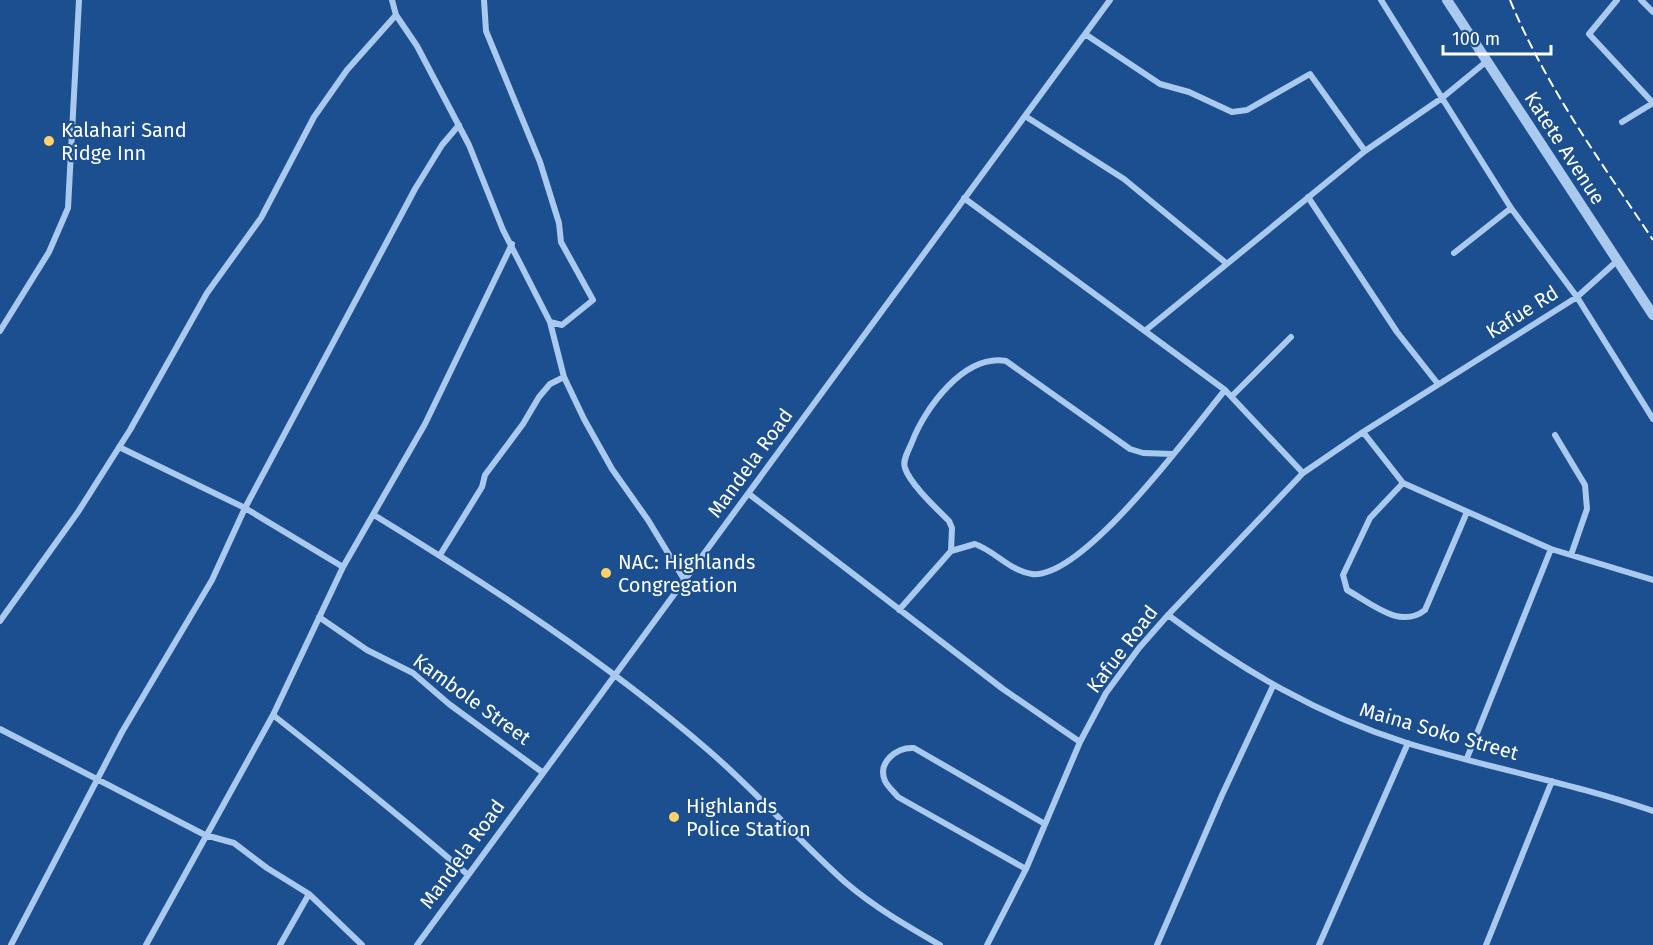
<svg xmlns="http://www.w3.org/2000/svg" width="1653" height="945" font-family="'Fira Sans',sans-serif">
<rect width="100%" height="100%" fill="#1b4f8f"/>
<g fill="none" stroke-linecap="round" stroke-linejoin="round">
<!-- minor -->
<path stroke="#a9c9ee" stroke-width="6" d="M392,0L396,15L417,46L469,145L503,230L550,322L564,377L584,419L612,469L648,520L685,581
M484,0L486,31L540,162L559,223L561,242L593,300L562,325L550,322
M1381,0L1442,98L1487,61
M1617,0L1589,34L1653,103
M1641,0L1653,12
M1085,34L1160,84L1189,92L1232,112L1247,110L1310,74L1365,151
M1025,116L1124,179L1226,263
M1622,122L1653,103
M1308,197L1397,332L1438,384
M964,198L1225,390L1303,473
M1454,253L1511,208
M1146,330L1365,151L1442,98L1511,208L1577,297L1653,419
M0,331L49,252L68,208L79,0
M1232,396L1291,337
M1363,432L1403,483L1551,549L1653,580
M1555,435L1585,485L1587,509L1571,555
M119,447L245,508L343,567
M1403,483L1370,518L1343,575L1347,590C1371,603 1400,630 1425,610L1467,512
M749,494L1003,689L1080,742
M374,515C490,586 605,661 708,750C756,791 798,840 845,882C874,907 907,926 940,945
M951,551L975,544C995,551 1010,571 1032,574C1083,580 1193,429 1225,390
M440,555L482,487L485,475L523,424L539,397L550,384L564,377
M899,610L951,551L952,528L949,521C937,509 910,484 905,468C902,460 909,450 912,442C925,408 964,354 1006,361L1130,449L1143,453L1173,454
M1168,615C1242,670 1318,715 1407,743C1488,768 1573,783 1653,811
M319,617L367,650L413,673L449,704L542,772
M0,621L78,512L130,430L207,293L261,218L314,117L347,70L396,15
M273,715C339,767 404,819 467,874
M0,729L205,835L234,843L267,868L309,894L362,945
M1467,758L1551,549
M1026,869L898,797C894,792 888,787 885,781C877,762 897,747 914,748L1045,824
M11,945L122,732L212,580L245,508L415,189L442,145L459,125
M146,945L273,715L343,567L425,424L512,244
M280,945L309,894
M417,945L1110,0
M987,945L1026,869L1080,742L1106,693L1139,648L1168,615L1303,473L1363,432L1577,297L1617,261
M1157,945L1222,795L1273,686
M1319,945L1408,743
M1486,945L1552,781"/>
<!-- tertiary -->
<path stroke="#a9c9ee" stroke-width="10" d="M1447,0L1653,315"/>
<!-- rail -->
<path stroke="#fff" stroke-width="2" stroke-dasharray="10 4.5" stroke-linecap="butt" d="M1510,0C1546,87 1601,162 1653,240"/>
</g>
<!-- markers -->
<g fill="#ffd166" stroke="#1b4f8f" stroke-width="2">
<circle cx="49" cy="141" r="6"/>
<circle cx="606" cy="573" r="6"/>
<circle cx="674" cy="817" r="6"/>
</g>
<g text-anchor="middle" stroke-width="4.5" stroke-linejoin="round" paint-order="stroke">
<!-- poi labels -->
<g font-size="20" fill="#fff" stroke="#1b4f8f" text-anchor="start">
<text x="61" y="137">Kalahari Sand<tspan x="61" dy="23">Ridge Inn</tspan></text>
<text x="618" y="569">NAC: Highlands<tspan x="618" dy="23">Congregation</tspan></text>
<text x="686" y="813">Highlands<tspan x="686" dy="23">Police Station</tspan></text>
</g>
<!-- street labels -->
<g font-size="20" fill="#fff" stroke="#1b4f8f">
<text transform="translate(1565 148) rotate(57)" y="7">Katete Avenue</text>
<text transform="translate(1522 312) rotate(-32)" y="7">Kafue Rd</text>
<text transform="translate(750 463) rotate(-54)" y="7">Mandela Road</text>
<text transform="translate(1122 649) rotate(-53)" y="7">Kafue Road</text>
<text transform="translate(472 699) rotate(36)" y="7">Kambole Street</text>
<text transform="translate(1439 731) rotate(16)" y="7">Maina Soko Street</text>
<text transform="translate(462 854) rotate(-54)" y="7">Mandela Road</text>
</g>
</g>
<!-- scale -->
<path d="M1443 45v9h108v-9" fill="none" stroke="#ffffff" stroke-width="3"/>
<text x="1452" y="45" font-size="18" fill="#ffffff" stroke="#1b4f8f" stroke-width="4.5" paint-order="stroke">100 m</text>
</svg>
